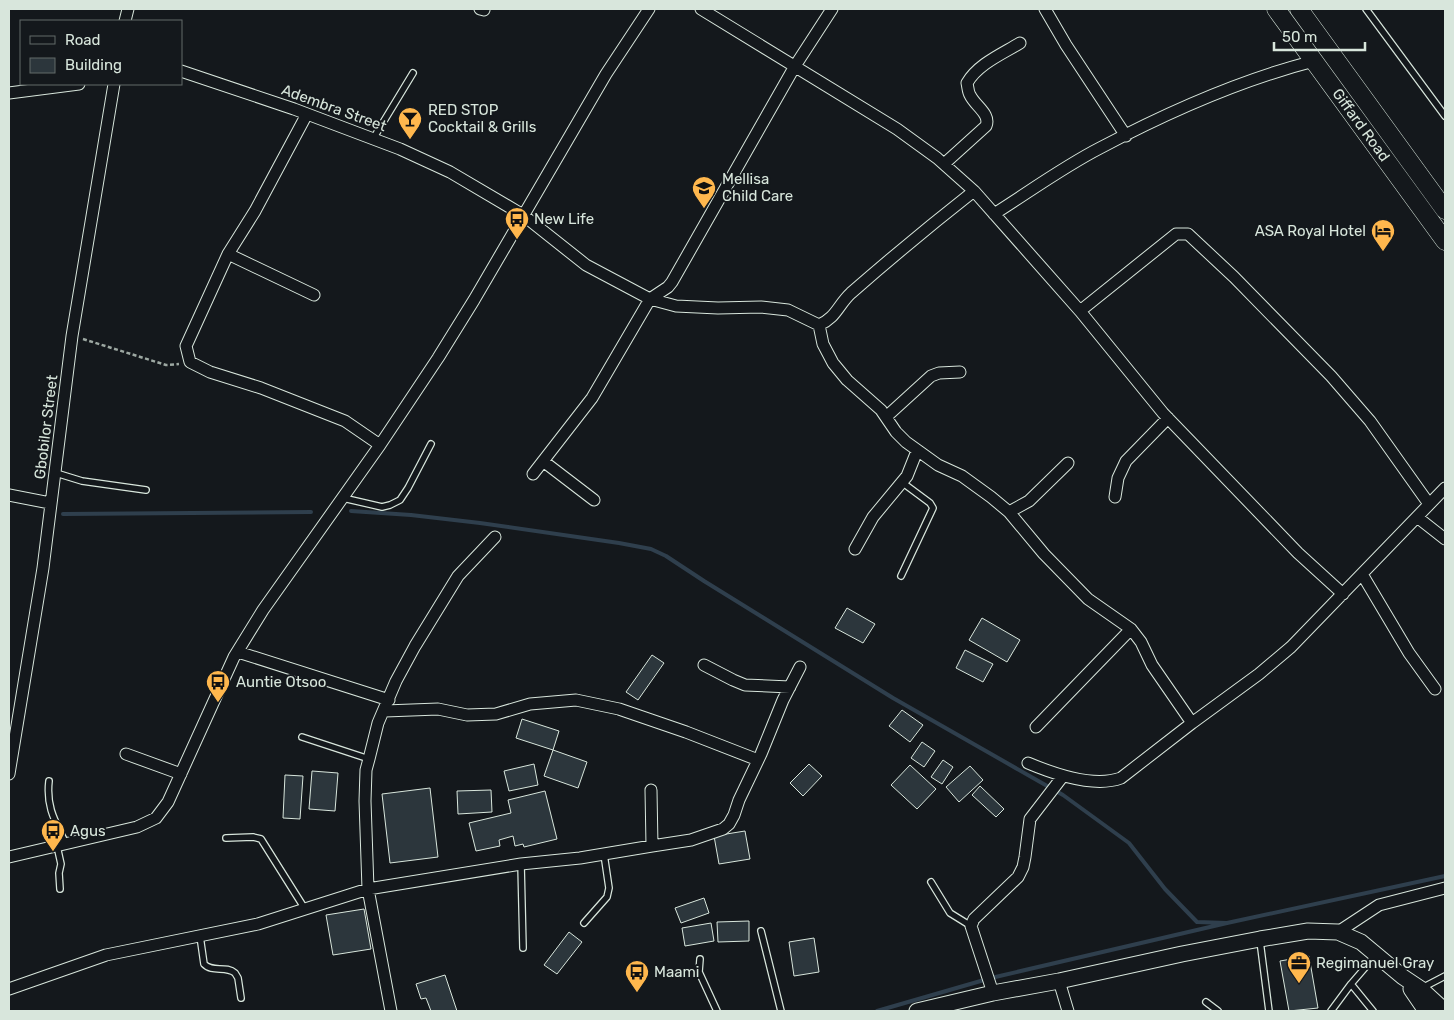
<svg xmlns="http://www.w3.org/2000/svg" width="1454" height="1020" font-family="Rubik,sans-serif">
<rect width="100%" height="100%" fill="#14181c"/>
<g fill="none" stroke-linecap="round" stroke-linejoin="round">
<!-- stream -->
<path stroke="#2f3f4d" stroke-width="4" d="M351,511L411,515L480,523L619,543L651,549L666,556L704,581L893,698L1063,795L1129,843L1165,889L1197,922L1227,923
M63,514L311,512
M877,1011L991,978L1227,923L1445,876"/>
</g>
<!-- building -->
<path fill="#2c363c" stroke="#d8e6dc" d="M847,608L875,624L863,643L835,628Z
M982,618L1020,640L1007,662L969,640Z
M965,650L993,664L983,682L956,668Z
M652,655L664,663L638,700L626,692Z
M902,710L923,725L910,742L889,726Z
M522,719L559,731L553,750L516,738Z
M922,742L935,751L924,767L911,758Z
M553,750L587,762L578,788L544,776Z
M943,760L953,767L942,784L931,777Z
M534,764L538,785L509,791L504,771Z
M809,764L822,776L803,796L790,783Z
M910,765L936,789L917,809L891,785Z
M970,766L983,780L959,802L946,787Z
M312,771L338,773L335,811L309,809Z
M285,775L303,776L300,819L283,818Z
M980,786L1004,809L996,817L972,795Z
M430,788L438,857L390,863L382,794Z
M491,790L492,812L458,814L457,791Z
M545,791L557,839L524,847L523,844L515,846L513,836L499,840L500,846L476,851L469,823L511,813L508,800Z
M745,831L750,859L719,864L714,836Z
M704,898L709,913L681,923L675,908Z
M364,909L371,949L333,955L326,915Z
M749,921V941L718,942L717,922Z
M711,923L714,941L685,946L682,928Z
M569,932L582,942L557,974L544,965Z
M814,938L819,972L794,976L789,942Z
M1309,956L1318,1008L1289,1011L1280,961Z
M445,975L457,1011H431L426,998L421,999L416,984Z"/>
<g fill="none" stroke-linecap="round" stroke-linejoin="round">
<!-- lane casing -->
<g stroke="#d8e6dc" stroke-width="8">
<path id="lane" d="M1366,9L1445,116
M373,139L413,73
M56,473L82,481L146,490
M343,498L382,507L390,505L400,500L408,488L431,444
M901,576L933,508L930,503L903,483
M302,737L369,759
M49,781C46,807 55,821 66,844
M226,838L253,837L261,839L305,909
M57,846L61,864L59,873L60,889
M521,864L523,948
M931,882L950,913L971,926
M584,923L607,897L609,888L604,854
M761,931L781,1011
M200,936L204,964C212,973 226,965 235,973L238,978L241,998
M1260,941L1269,1011
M700,959L699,972L717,1011
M1422,988L1445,976
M1206,1002L1218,1011
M1331,1011L1351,984
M1373,1011L1351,984L1376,955"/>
</g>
<!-- street casing -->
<g stroke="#d8e6dc" stroke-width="13">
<path id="street" d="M480,9L484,10
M701,9L897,129L937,158L974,191L1080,311L1163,413L1298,553L1343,594
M1045,9L1066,45L1126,136
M125,21L128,9
M181,71L294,109L400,149L450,172L523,215L586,265L650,299L676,306L718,308L761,307L788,310L819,325C836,318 838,305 851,293C891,258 932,224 974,191
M9,93L79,84
M307,114L255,211L228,254L186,346L190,362L210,372L261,388L345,421L380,445
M944,164L986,126C991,114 975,106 970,95C968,92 968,87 967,83C978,64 1002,54 1020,43
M994,214C1029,192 1063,167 1100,148C1168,112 1240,80 1314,61
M228,254L314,295
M1080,311L1176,234H1188L1234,277L1331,376L1370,421L1429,504
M819,325L823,344L833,363L847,380L881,410L896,432L906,442L938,465L962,476L991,497L1009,512L1044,554L1088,599L1131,629L1141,642L1152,665L1192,723
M886,417L931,376L939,373L960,372
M543,461L594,500
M533,474L592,398L650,299L668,287L672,282L795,66L832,9
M9,495L50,503
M1115,497L1118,478L1126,461L1168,418
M1009,512L1029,501L1068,463
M1417,517L1445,539
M855,549L873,517L907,476L917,451
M1362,574L1409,653L1435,689
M238,652L389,700
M704,665L733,680L745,685L790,687
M385,711L438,709L467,715L496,714L530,704L576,700L619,709L686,732L758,760
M1036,727L1131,629
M126,754L181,774
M1028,763C1054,774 1094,788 1121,778L1192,723L1259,674L1291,647L1445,488
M9,774L43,568L72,336L114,84
M651,790L652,846
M9,857L137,827L156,818L168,802L234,657L263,610L380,445L438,358L474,300L606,74L649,9
M1338,932L1379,905L1445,888
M1059,981L1068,1011
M9,989L106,955L258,924L368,889L521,864L580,858L652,846L691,840L723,829L729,824L734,815L739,800L761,754L783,700L800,667
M993,993L971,926L974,919L1018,877L1023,867L1025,857L1030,819L1063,776
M391,1011L368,889L365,801L366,770L369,759L378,723L396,681L415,646L458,576L495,537"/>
</g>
<!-- secondary casing -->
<g stroke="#d8e6dc" stroke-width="17">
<path id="secondary" d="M1411,989L1426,1011
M917,1011L993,993L1059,981L1182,954L1260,939L1308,931L1338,932L1361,942L1403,977L1421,989L1445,1011"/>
</g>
<!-- primary casing -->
<g stroke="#d8e6dc" stroke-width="19">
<path id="primary" d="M1276,9L1445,241
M1299,9L1445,210"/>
</g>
<!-- path -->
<path stroke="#9da8a2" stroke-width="2.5" stroke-dasharray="4 2.5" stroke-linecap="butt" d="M83,339L166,365L179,364"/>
<!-- lane -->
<use href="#lane" stroke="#14181c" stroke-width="5.5"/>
<!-- street -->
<use href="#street" stroke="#14181c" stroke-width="11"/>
<!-- secondary -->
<use href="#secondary" stroke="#14181c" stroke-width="15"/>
<!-- primary -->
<use href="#primary" stroke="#14181c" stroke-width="18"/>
</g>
<!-- icons -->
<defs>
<g id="bar-pin" transform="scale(1.25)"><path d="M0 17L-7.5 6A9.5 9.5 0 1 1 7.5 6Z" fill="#ffb74d" stroke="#14181c"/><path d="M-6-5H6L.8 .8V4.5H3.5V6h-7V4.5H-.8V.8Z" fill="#111"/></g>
<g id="school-pin" transform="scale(1.25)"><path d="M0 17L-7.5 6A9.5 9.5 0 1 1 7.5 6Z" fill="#ffb74d" stroke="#14181c"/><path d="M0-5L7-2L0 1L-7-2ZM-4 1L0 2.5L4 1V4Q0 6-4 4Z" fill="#111"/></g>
<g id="bus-pin" transform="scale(1.25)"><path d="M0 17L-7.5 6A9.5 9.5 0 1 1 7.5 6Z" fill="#ffb74d" stroke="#14181c"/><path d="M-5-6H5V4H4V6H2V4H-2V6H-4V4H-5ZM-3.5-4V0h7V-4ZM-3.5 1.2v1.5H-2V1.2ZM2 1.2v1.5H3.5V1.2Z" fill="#111"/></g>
<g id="hotel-pin" transform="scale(1.25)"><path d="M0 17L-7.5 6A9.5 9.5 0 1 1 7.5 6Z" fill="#ffb74d" stroke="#14181c"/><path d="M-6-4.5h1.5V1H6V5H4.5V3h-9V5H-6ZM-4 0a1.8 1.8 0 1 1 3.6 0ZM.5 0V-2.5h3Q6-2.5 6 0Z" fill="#111"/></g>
<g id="office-pin" transform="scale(1.25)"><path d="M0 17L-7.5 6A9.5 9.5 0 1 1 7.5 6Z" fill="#ffb74d" stroke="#14181c"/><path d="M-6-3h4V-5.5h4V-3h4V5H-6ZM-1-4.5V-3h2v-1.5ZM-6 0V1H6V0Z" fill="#111"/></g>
</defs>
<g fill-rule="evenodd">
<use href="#bar-pin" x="410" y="119"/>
<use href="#school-pin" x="704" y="188"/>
<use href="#bus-pin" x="517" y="219"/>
<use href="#hotel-pin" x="1383" y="231"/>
<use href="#bus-pin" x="218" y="682"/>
<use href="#bus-pin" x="53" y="831"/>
<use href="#office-pin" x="1299" y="963"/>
<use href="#bus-pin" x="637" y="972"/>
</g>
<g text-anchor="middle" stroke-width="4" stroke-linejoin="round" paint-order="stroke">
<!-- street labels -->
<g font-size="15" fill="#d8e6dc" stroke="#14181c">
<text transform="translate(334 108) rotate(20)" y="5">Adembra Street</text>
<text transform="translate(1361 125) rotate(54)" y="5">Giffard Road</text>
<text transform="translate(46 427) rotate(-83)" y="5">Gbobilor Street</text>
</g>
<!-- poi labels -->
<g font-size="15" fill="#d8e6dc" stroke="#14181c" text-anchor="start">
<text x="428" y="115">RED STOP<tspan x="428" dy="17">Cocktail &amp; Grills</tspan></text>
<text x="722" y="184">Mellisa<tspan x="722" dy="17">Child Care</tspan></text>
<text x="534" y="224">New Life</text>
<text x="1366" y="236" text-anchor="end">ASA Royal Hotel</text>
<text x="236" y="687">Auntie Otsoo</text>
<text x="70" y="836">Agus</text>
<text x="1316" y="968">Regimanuel Gray</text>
<text x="654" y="977">Maami</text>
</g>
</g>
<!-- border -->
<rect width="1454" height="1020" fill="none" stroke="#d8e6dc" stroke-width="20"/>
<!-- legend -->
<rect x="20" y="20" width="162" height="65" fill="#14181c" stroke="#626a69"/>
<rect x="30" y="36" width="25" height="8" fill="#14181c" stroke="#626a69"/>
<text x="65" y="45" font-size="15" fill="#d8e6dc">Road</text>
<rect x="30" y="58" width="25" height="15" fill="#2c363c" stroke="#626a69"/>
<text x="65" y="70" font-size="15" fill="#d8e6dc">Building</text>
<!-- scale -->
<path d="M1274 42v8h91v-8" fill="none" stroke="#d8e6dc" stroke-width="2.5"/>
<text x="1282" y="42" font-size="15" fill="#d8e6dc" stroke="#14181c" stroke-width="4" paint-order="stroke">50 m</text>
</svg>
